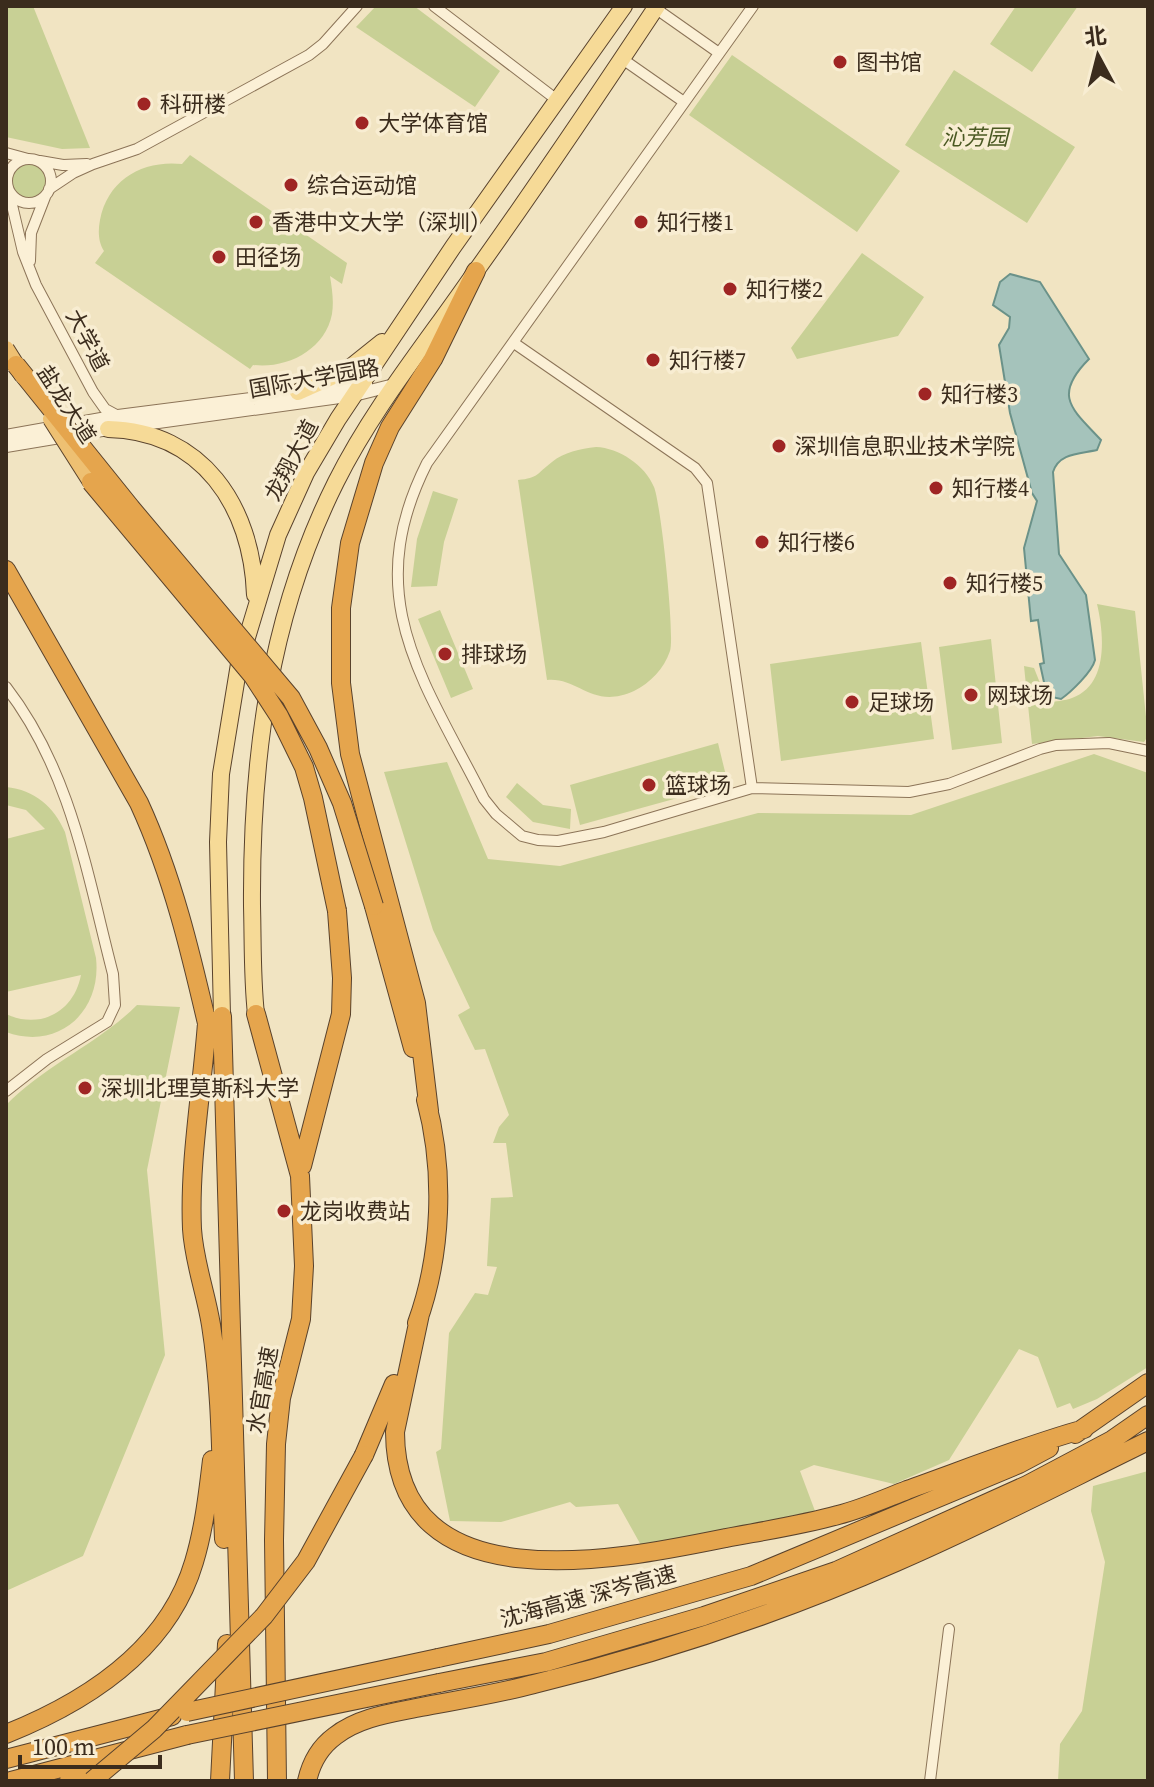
<svg xmlns="http://www.w3.org/2000/svg" width="1154" height="1787" font-family="'Source Serif 4','Noto Sans SC',serif">
<rect width="100%" height="100%" fill="#f1e4c2"/>
<!-- green -->
<path fill="#c8d095" d="M6,6H33L90,148L62,149L6,137Z
M376,6H414L500,71L475,107L356,27Z
M1016,6H1078L1032,72L990,44Z
M732,55L900,171L857,232L689,115Z
M954,70L1075,147L1027,223L905,145Z
M190,155L347,263L342,284L330,276C332,289 334,301 332,314C325,350 287,369 253,365L250,369L95,263L104,251C98,242 98,230 100,220C108,179 143,160 182,164Z
M12 181a17 17 0 1 1 34 0a17 17 0 1 1-34 0Z
M862,253L924,297L898,336L797,359L791,348Z
M596,447C619,448 645,465 654,487C661,504 675,636 670,651C664,669 650,683 634,691C592,710 579,677 547,680L518,480C539,478 536,474 552,462C564,452 580,449 596,447Z
M433,491L458,499L444,542L437,586L411,587L417,539Z
M1097,604L1135,611L1148,736L1144,742L1098,736L1032,744L1024,666L1034,668L1048,703C1055,701 1065,701 1072,698C1109,685 1104,634 1097,604Z
M440,610L473,689L451,698L418,619Z
M991,639L1002,743L952,750L939,647Z
M921,642L934,739L781,761L770,664Z
M718,743L728,784L580,825L570,785Z
M1094,754L1148,773V1367L1097,1399L1073,1409L1070,1403L1057,1408L1038,1357L1019,1349L949,1460L894,1484L814,1465L800,1471L815,1511L642,1547L618,1504L576,1507L570,1502L501,1522L450,1521L436,1452L441,1449L449,1333L475,1293L488,1295L497,1267L487,1266L491,1198L513,1197L506,1143H493L499,1127L509,1115L485,1049L475,1050L458,1015L470,1008L433,930L384,772L447,762L488,859L560,866L758,813L911,815Z
M517,783L543,805L571,809L570,829L533,822L506,797Z
M6,787C35,790 54,807 65,832L96,958C102,1012 58,1051 6,1032V1014C40,1030 74,1012 81,975L6,992V839L45,829L26,810L6,805Z
M137,1005L180,1007L147,1170L165,1355L83,1556L6,1591V1105C45,1065 98,1044 137,1005Z
M1148,1471V1781H1058L1060,1744L1082,1711L1105,1562L1091,1511L1093,1486Z"/>
<!-- water -->
<path fill="#a5c3bb" stroke="#6b9289" stroke-width="2" d="M1010,274L1040,282L1089,359C1052,396 1072,409 1101,440L1097,450C1079,454 1059,453 1053,472L1059,554L1086,595L1095,660C1092,672 1071,692 1061,699L1047,696L1040,664L1044,663L1038,620L1031,621L1024,548L1037,501L1032,493L1010,413L999,345L1009,328L1010,317L993,305L1000,282Z"/>
<g fill="none" stroke-linecap="round" stroke-linejoin="round">
<!-- minor casing -->
<g stroke="#8c7458" stroke-width="12">
<path id="minor" d="M434,6L557,100
M753,6L427,463C359,598 423,679 484,799L496,814L522,836L538,840L558,841L604,832L752,788L909,792L949,784L1040,749L1056,745L1109,743L1148,751
M655,8L719,53
M621,58L684,102
M6,153L28,159
M7 181a22 22 0 1 1 44 0a22 22 0 1 1-44 0Z
M40,161L63,165L87,164
M8,188L23,252L36,285L93,392L105,409L118,416
M49,189L73,173L93,164L137,149L309,55L323,44L357,6
M30,261L31,233L45,197
M514,343L695,468L707,483L752,788
M6,687C71,771 87,874 113,974L115,1005L107,1022L47,1059L6,1091
M930,1781L949,1629"/>
</g>
<!-- tertiary casing -->
<g stroke="#8c7458" stroke-width="14">
<path id="tertiary" d="M6,436L118,416L366,384
M6,446L108,429L354,395L394,385"/>
</g>
<!-- primary casing -->
<g stroke="#59422c" stroke-width="18">
<path id="primary" d="M298,392L347,370L382,342
M108,429C202,431 252,506 255,595
M256,1014C252,978 253,942 252,906C251,758 269,616 336,482C374,406 428,341 476,271C538,184 598,95 657,6
M222,1016L218,842L221,774L239,664L278,535L306,473L338,419L453,247L624,6"/>
</g>
<!-- motorway casing -->
<g stroke="#59422c" stroke-width="20">
<path id="motorway" d="M6,570L139,803C173,877 191,954 209,1032
M374,906L413,1048
M256,1014L300,1176L304,1266L301,1319L281,1398L276,1444L274,1540L277,1781
M222,1016L244,1781
M207,1023C202,1091 189,1162 192,1229C194,1262 206,1293 211,1325C222,1395 221,1468 224,1539
M429,1111L416,1003L350,754L341,683V608L350,543L374,463L390,427L433,359L476,271
M302,1166L341,1014L342,978L337,911
M420,1314L395,1432C396,1606 618,1560 726,1538C763,1531 802,1525 838,1515C862,1509 884,1499 907,1490C966,1469 1024,1446 1084,1429
M417,1323C442,1254 445,1171 426,1100
M1075,1434L1148,1383
M364,1455L394,1384
M438,1658L549,1634L751,1576L1019,1464L1049,1448
M439,1683L546,1662L704,1616L836,1571L1027,1485L1112,1440L1148,1415
M6,1734C86,1702 168,1650 194,1562C204,1529 208,1494 212,1460
M6,1759L172,1716
M11,1781L187,1735
M69,1781L107,1765
M220,1781L227,1644
M307,1781C311,1763 320,1747 335,1736C359,1717 392,1713 421,1707C458,1700 497,1694 534,1684C657,1654 780,1613 896,1562C982,1525 1064,1482 1148,1441"/>
</g>
<!-- minor -->
<use href="#minor" stroke="#fbf0d6" stroke-width="10"/>
<!-- tertiary -->
<use href="#tertiary" stroke="#fbf0d6" stroke-width="12"/>
<!-- primary -->
<use href="#primary" stroke="#f6da97" stroke-width="16"/>
<!-- motorway -->
<use href="#motorway" stroke="#e5a54d" stroke-width="18"/>
<!-- trunk-bridge casing -->
<g stroke="#59422c" stroke-width="18" stroke-linecap="butt">
<path id="trunk-bridge" d="M6,349L23,376
M51,419L91,482"/>
</g>
<!-- motorway-bridge casing -->
<g stroke="#59422c" stroke-width="20" stroke-linecap="butt">
<path id="motorway-bridge" d="M16,365L131,508L291,698L318,748L342,803L374,906
M91,482L253,676L279,716L304,767L313,798L337,911
M187,1712L438,1658
M187,1735L439,1683
M92,1781L154,1729L264,1616L306,1561L364,1455"/>
</g>
<!-- trunk-bridge -->
<use href="#trunk-bridge" stroke="#eec072" stroke-width="16"/>
<!-- motorway-bridge -->
<use href="#motorway-bridge" stroke="#e5a54d" stroke-width="18"/>
</g>
<!-- markers -->
<g fill="#9f2524" stroke="#f8edd2" stroke-width="3">
<circle cx="840" cy="62" r="8"/>
<circle cx="144" cy="104" r="8"/>
<circle cx="362" cy="123" r="8"/>
<circle cx="291" cy="185" r="8"/>
<circle cx="256" cy="222" r="8"/>
<circle cx="641" cy="222" r="8"/>
<circle cx="219" cy="257" r="8"/>
<circle cx="730" cy="289" r="8"/>
<circle cx="653" cy="360" r="8"/>
<circle cx="925" cy="394" r="8"/>
<circle cx="779" cy="446" r="8"/>
<circle cx="936" cy="488" r="8"/>
<circle cx="762" cy="542" r="8"/>
<circle cx="950" cy="583" r="8"/>
<circle cx="445" cy="654" r="8"/>
<circle cx="971" cy="695" r="8"/>
<circle cx="852" cy="702" r="8"/>
<circle cx="649" cy="785" r="8"/>
<circle cx="85" cy="1088" r="8"/>
<circle cx="284" cy="1211" r="8"/>
</g>
<g text-anchor="middle" stroke-width="7" stroke-linejoin="round" paint-order="stroke">
<!-- poi labels -->
<g font-size="22" fill="#3b2c1d" stroke="#f8edd2" text-anchor="start">
<text x="856" y="70">图书馆</text>
<text x="160" y="112">科研楼</text>
<text x="378" y="131">大学体育馆</text>
<text x="307" y="193">综合运动馆</text>
<text x="272" y="230">香港中文大学（深圳）</text>
<text x="657" y="230">知行楼1</text>
<text x="235" y="265">田径场</text>
<text x="746" y="297">知行楼2</text>
<text x="669" y="368">知行楼7</text>
<text x="941" y="402">知行楼3</text>
<text x="795" y="454">深圳信息职业技术学院</text>
<text x="952" y="496">知行楼4</text>
<text x="778" y="550">知行楼6</text>
<text x="966" y="591">知行楼5</text>
<text x="461" y="662">排球场</text>
<text x="987" y="703">网球场</text>
<text x="868" y="710">足球场</text>
<text x="665" y="793">篮球场</text>
<text x="101" y="1096">深圳北理莫斯科大学</text>
<text x="300" y="1219">龙岗收费站</text>
</g>
<!-- park labels -->
<g font-size="22" font-style="italic" fill="#4a5822" stroke="#f8edd2">
<text x="975" y="145">沁芳园</text>
</g>
<!-- street labels -->
<g font-size="22" fill="#3b2c1d" stroke="#f8edd2">
<text transform="translate(88 340) rotate(62)" y="8">大学道</text>
<text transform="translate(314 378) rotate(-10)" y="8">国际大学园路</text>
<text transform="translate(67 404) rotate(57)" y="8">盐龙大道</text>
<text transform="translate(291 460) rotate(-62)" y="8">龙翔大道</text>
<text transform="translate(262 1390) rotate(-80)" y="8">水官高速</text>
<text transform="translate(588 1596) rotate(-15)" y="8">沈海高速 深岑高速</text>
</g>
</g>
<!-- border -->
<rect width="1154" height="1787" fill="none" stroke="#3b2c1d" stroke-width="16"/>
<!-- north arrow -->
<g transform="translate(1098 56) rotate(353)" stroke="#f8edd2" stroke-width="6" paint-order="stroke">
<path d="M0-6L14 30L0 20L-14 30Z" fill="#3b2c1d"/>
<text y="-12" font-size="22" font-weight="bold" text-anchor="middle" fill="#3b2c1d">北</text>
</g>
<!-- scale -->
<path d="M20 1755v12h140v-12" fill="none" stroke="#3b2c1d" stroke-width="4"/>
<text x="32" y="1755" font-size="24" fill="#3b2c1d" stroke="#f8edd2" stroke-width="6" paint-order="stroke">100 m</text>
</svg>
